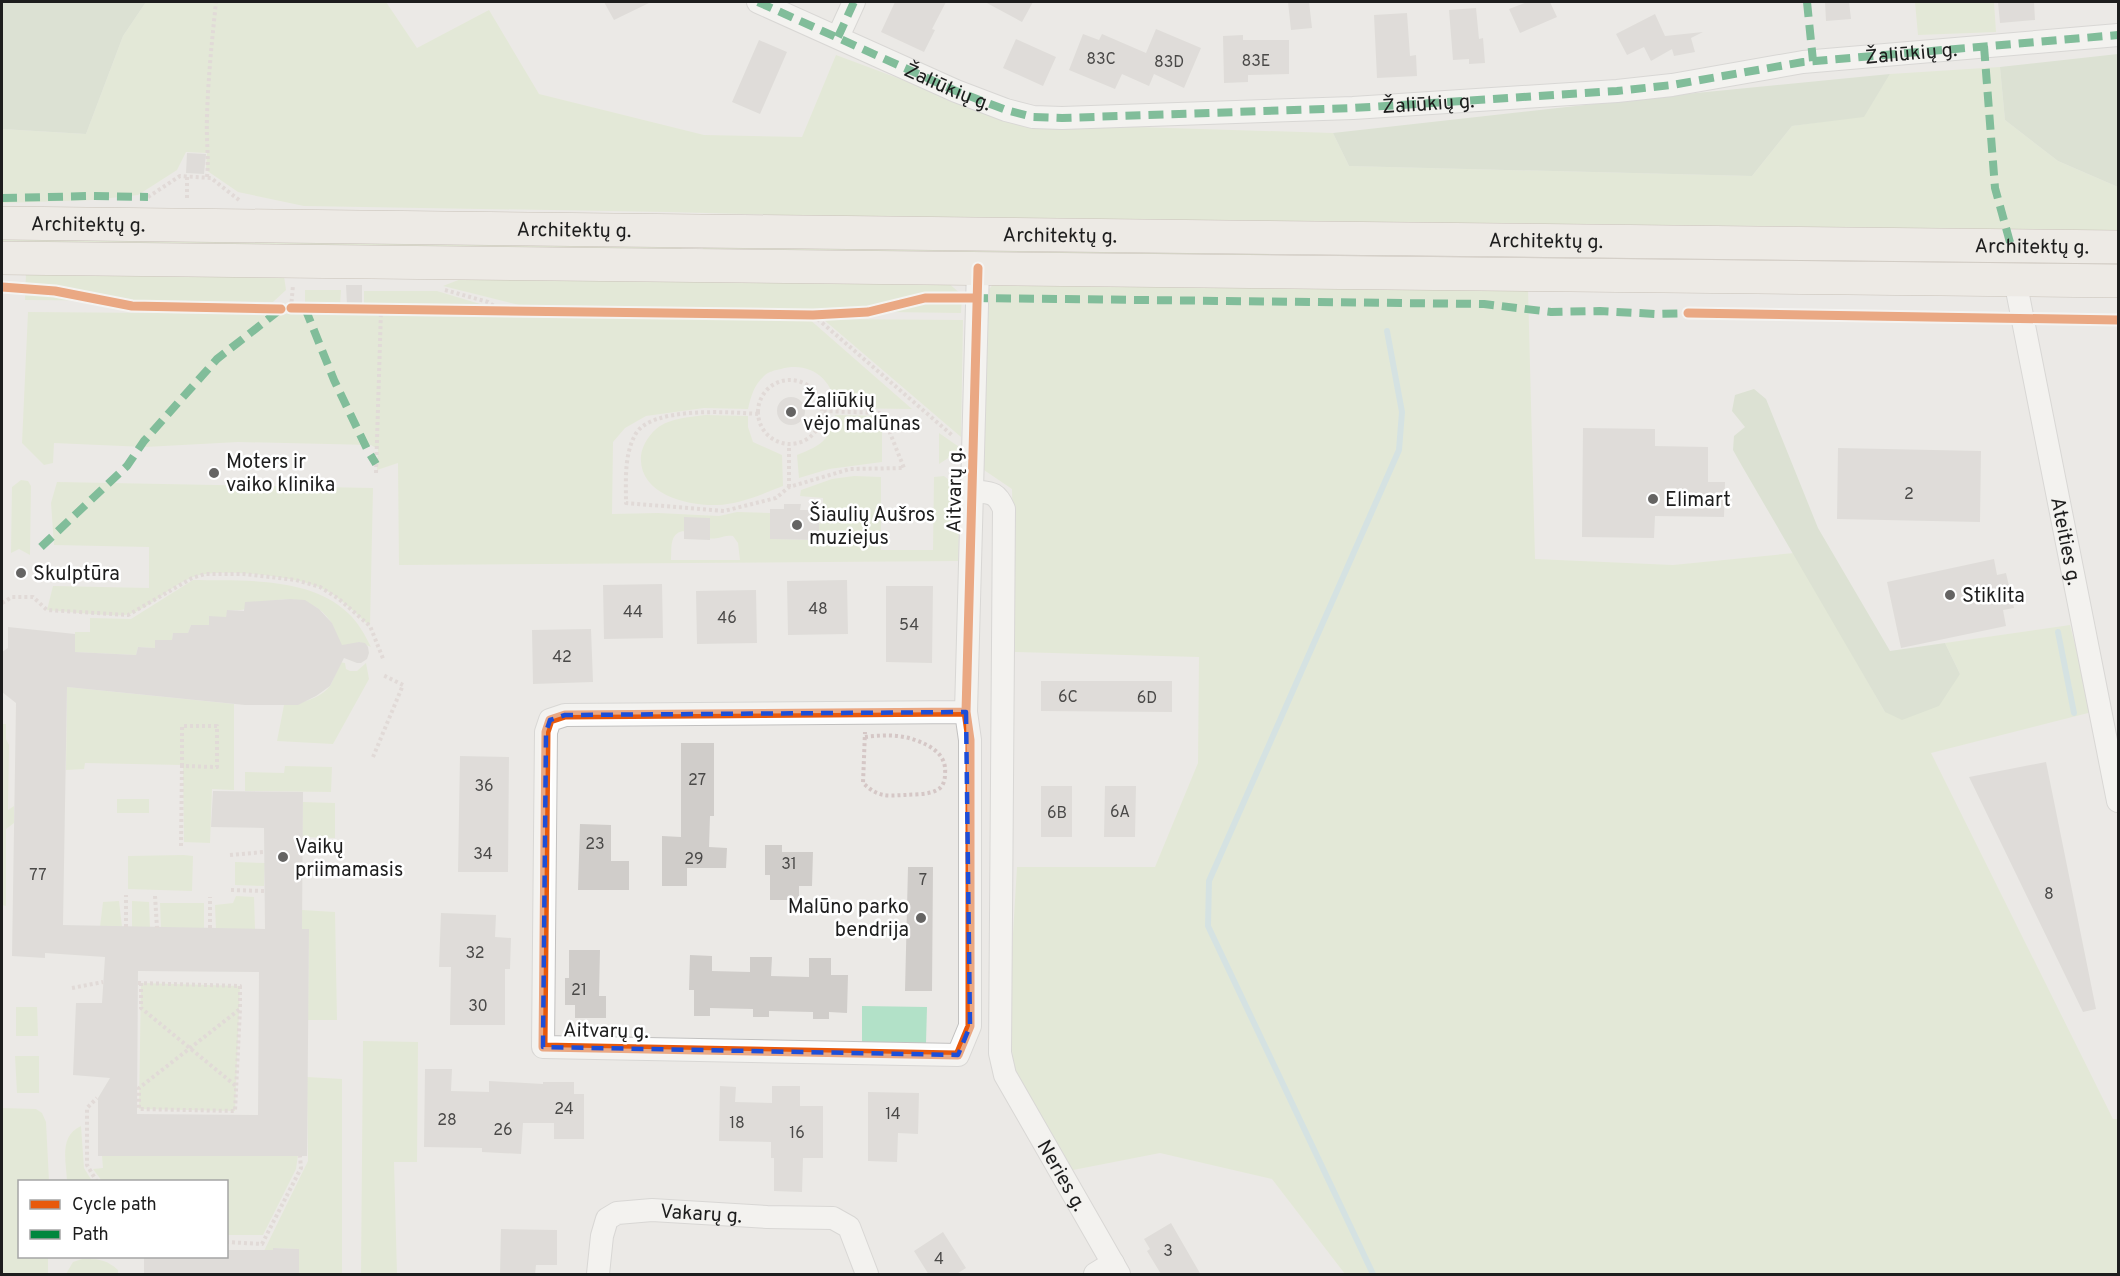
<svg xmlns="http://www.w3.org/2000/svg" width="2120" height="1276" font-family="Overpass,sans-serif">
<rect width="100%" height="100%" fill="#ebe9e6"/>
<!-- grass -->
<path fill="#dae7c5" fill-rule="evenodd" d="M146,2H386L417,48L489,10L539,94L704,135L802,137L836,55L1029,127L1105,126L1333,133L1349,166L1752,176L1792,126L1864,116L1890,74L2000,67L2005,120L2058,161L2118,187V230L2007,231L1762,226L852,217L667,212L304,206L238,192L206,170L207,153L186,152L177,170L138,195L93,200L2,203V129L86,134L123,36Z
M1915,2H1994L1996,32L1918,35Z
M2,237L680,245L682,248L680,251L2,244Z
M704,245L1269,254L1267,257L706,251L703,249Z
M26,273L284,276L286,290L273,302L25,300Z
M466,277L946,281L962,295L961,313L527,307L443,286Z
M996,281L1528,288L1535,559L1673,565L1794,553L1885,712L1960,674L1945,643L2070,625L2092,712L1931,753L2113,1119H2118V1274H1345L1272,1179L1160,1153L1068,1171L1014,1067L1008,1017L1017,867H1155L1198,763L1199,657L1015,652L1012,489L981,468L984,295Z
M305,290H341L340,305H305Z
M364,291H437L490,307L364,303Z
M28,312L808,318L912,409L836,408C833,379 810,361 781,369C775,370 768,372 764,376C754,385 751,396 748,409L704,408L646,416L625,428L613,442L612,514L658,513L719,516L737,512L770,513V539L819,540V524L823,523V498L800,496L801,490L832,479L854,476L881,477V550H933L934,477L944,476L960,489L958,561L399,565L398,463L377,470L378,449L371,445L238,442L145,447L54,443L53,463L44,465L22,443ZM683,531C692,537 707,540 718,538C724,537 726,535 733,536L738,543L740,560H671C672,548 669,534 683,531Z
M823,319L963,320L961,437Z
M705,415L748,416V427L753,442L782,455L783,486C762,494 740,504 717,505C687,506 638,494 641,456C642,445 650,433 660,426C673,418 690,417 705,415Z
M835,415L882,416V462L829,469L799,478L797,455C822,445 829,441 835,415Z
M939,433L962,449L939,464Z
M21,480L28,481L31,486L30,555L19,549L11,553L12,487Z
M57,482L373,488L370,626C355,613 339,595 319,587C293,576 219,567 193,577C170,586 152,606 130,614C119,618 63,611 47,610L53,586L149,588V547L54,545L51,503Z
M193,580C241,581 310,576 348,613C358,622 365,635 371,647L359,642L340,649C337,641 336,630 331,622C316,599 289,595 264,603C248,608 246,611 228,610L226,617H209V625H191L188,633H173L172,640H155V648L138,647L136,655L75,652V632H90V618L131,619Z
M339,662L345,663L346,669L350,671H357L366,663L369,679L333,744L277,741L284,705C299,704 320,699 330,686C334,680 336,669 339,662Z
M67,687L234,704V790L212,789L210,843L184,842L183,765L85,763L84,769L66,770Z
M2,724H6V739L9,745L8,810L14,806V823L6,829V906L2,905Z
M285,766L332,767L331,792L245,791V772L284,773Z
M117,799H149V813H117Z
M303,802L335,803V838L302,837Z
M184,855L193,856L192,891L128,889V856Z
M235,862L265,863L264,886L235,885Z
M236,896L254,897L255,929H216L215,905L233,903Z
M119,901L122,927H100L103,902Z
M132,901L149,902L150,928L132,927Z
M160,903H204V928H161Z
M302,910L335,912L337,1020H308L309,929H302Z
M141,983L240,986L235,1111L139,1109Z
M16,1007H37L38,1036H16Z
M363,1041L418,1042L417,1162H394L397,1274H361Z
M15,1056H39V1093H17Z
M307,1077L342,1079V1274H299V1249L274,1248L273,1255H262L308,1161Z
M2,1108L36,1109L42,1113L46,1122L49,1181L20,1182V1256L48,1257V1274H2Z
M81,1126L84,1168L92,1181H67C66,1160 59,1136 81,1126Z
M298,1155L296,1169L263,1235H227L226,1182L102,1181L93,1169L103,1168L102,1156Z
M82,1259C98,1259 106,1259 118,1270V1274H66L73,1262Z"/>
<!-- forest -->
<path fill="#c9d8bc" d="M2,2H146L123,36L86,134L2,129Z
M2118,54V187L2058,161L2005,120L2000,67Z
M1890,74L1864,117L1792,126L1752,176L1349,166L1333,133L1666,96Z
M1754,389L1766,399L1818,528L1890,651L1945,643L1960,674L1939,706L1902,720L1885,712L1742,466L1733,450L1734,436L1745,427L1732,411L1735,395Z"/>
<!-- pitch -->
<path fill="#b2e1c8" d="M862,1006L927,1007L926,1043L862,1042Z"/>
<g fill="none" stroke-linecap="round" stroke-linejoin="round">
<!-- stream -->
<path stroke="#badade" stroke-width="6" d="M2058,632L2074,713
M1373,1274L1208,926L1209,881L1399,450L1402,412L1387,331"/>
</g>
<!-- building -->
<path fill="#d0cdca" fill-rule="evenodd" d="M604,2H651L614,20Z
M895,2H946L932,29L935,30L924,52L881,32Z
M985,2H1033L1022,22Z
M1288,2H1309L1312,28L1291,30Z
M1527,2H1550L1557,17L1520,33L1509,9Z
M1825,2H1849L1851,19L1826,21Z
M1998,2H2034L2035,20L2000,23Z
M1476,8L1479,39L1483,38L1485,63L1469,64V59L1453,60L1449,10Z
M1407,13L1410,56L1416,55L1417,76L1377,78L1374,15Z
M1655,14L1665,36L1703,32L1691,38L1695,52L1674,56L1672,49L1651,61L1644,47L1627,55L1616,34Z
M1156,29L1201,48L1184,88L1154,74L1149,86L1122,74L1115,89L1069,70L1083,34L1099,40L1102,34L1146,53Z
M1243,35V40H1289V74L1248,75V82L1224,83L1223,36Z
M1016,39L1056,57L1043,86L1003,68Z
M759,40L787,52L760,114L732,102Z
M187,153L206,154L204,174L186,173Z
M346,285H362V304L347,305Z
M777 411a14 14 0 1 1 28 0a14 14 0 1 1-28 0Z
M1583,428L1655,429V446L1708,447V482H1725L1724,517L1655,516L1654,538L1582,537Z
M1838,448L1981,451L1980,522L1837,519Z
M784,504H801L800,510H819V540L770,539V509H784Z
M684,517L710,518V540L684,539Z
M1994,559L1997,575L2006,573L2014,608L2003,610L2006,626L1901,648L1887,582Z
M847,580L848,634L788,635L787,581Z
M662,584L663,638L604,639L603,585Z
M886,586H933L932,663L886,662Z
M756,590L757,643L697,644L696,591Z
M290,599L305,600L319,609L332,623L342,645L359,642L365,643L368,647L369,653L367,659L361,663H357L344,658L330,686L316,696L298,705H245L67,687L63,925L265,929L264,828L211,827L213,791L303,792L302,929H309L307,1156H98V1098L110,1078L73,1075L76,1003H102L105,957L45,953V958L12,956L16,703L2,692V652L8,648V627L75,634V652L136,655L138,647L155,648V640H172L173,633H188L191,625H209V616L226,617L227,610L244,611L245,602ZM138,971L259,972L258,1115L137,1114Z
M591,629L593,682L533,684L532,630Z
M1041,681H1172V712L1041,711Z
M681,743H714V816H710L709,847L727,848L726,868H687V886H662V836L681,837Z
M460,756L509,757L508,872H458Z
M2046,762L2096,1009L2083,1012L1969,777Z
M1041,786H1072V837H1041Z
M1105,786H1136L1135,837H1104Z
M580,824L611,825V861H629V890H578Z
M765,845H782V852H813L812,886H799V900H770V875H765Z
M908,867H933L932,991H905Z
M441,913L496,915L495,937L511,938L510,969H505V1025H450L451,967H439Z
M569,950H600L599,996H606V1018H575V1005H565V978H569Z
M690,955L712,956V971L750,972V957H772L771,976L809,977V958H831V975H848L847,1013L829,1012V1019H813V1012L769,1011V1017H753V1009L710,1008V1016H694V990H689Z
M425,1069H452L451,1091L489,1092V1081L543,1084V1082H574V1094H584V1139H554V1123H523L521,1154L482,1152V1148L424,1147Z
M720,1086L736,1087L735,1102L772,1103V1086H800V1106H823V1158H803L802,1192L774,1191V1158H771V1142L719,1141Z
M868,1092L919,1093L918,1134L898,1133L897,1162L868,1161Z
M1171,1223L1201,1275L1161,1274L1147,1251L1150,1249L1144,1239Z
M501,1229L557,1230V1265H536L535,1275H500Z
M943,1232L966,1268L955,1275H929L914,1251Z
M273,1248L299,1249V1275H144V1257H226V1250H273Z"/>
<g fill="none" stroke-linecap="round" stroke-linejoin="round">
<!-- street casing -->
<g stroke="#c2c1c0" stroke-width="24">
<g id="street">
<path d="M758,2L956,91L1006,110L1033,117L1062,118L1353,108L1617,91L1672,85L1803,62L2118,35"/>
<path d="M838,37L854,2"/>
<path id="s1" d="M2015,280L2118,801"/>
<path id="s2" d="M972,491C991,493 996,491 1004,509L1000,1053L1005,1075L1119,1274"/>
<path d="M966,712L565,715L550,720L546,732L543,1047L958,1055L970,1026V740L966,712L978,268"/>
<path id="s3" d="M598,1274L602,1236L607,1219L617,1213L652,1210L767,1217L833,1218L849,1227L867,1274"/>
<path d="M1095,1274L1113,1263"/>
</g>
</g>
<!-- primary casing -->
<g stroke="#a09484" stroke-width="34">
<g id="primary">
<path id="s4" d="M2,223L2118,247"/>
<path d="M2,258L2118,281"/>
</g>
</g>
<!-- path -->
<path stroke="#d5c7c6" stroke-width="4" stroke-dasharray="3 3" stroke-linecap="butt" d="M207,177C209,157 206,138 207,117C208,79 212,40 216,2
M148,197L180,176L211,178L239,200
M187,198V176
M445,290L488,302L503,312
M291,308L293,285
M813,315L953,436
M758 412a32 32 0 1 1 64 0a32 32 0 1 1-64 0Z
M758,414C730,412 650,406 635,435C624,456 626,480 626,503L724,511L776,498L789,487L850,469L904,468L882,413L823,411
M376,473L381,310
M789,487V445
M2,603L12,597H33L47,610L128,615L192,578L205,574H244L296,580L320,587L339,599L370,626L384,661
M865,737C881,735 899,734 915,740C932,746 947,755 945,774C945,781 943,787 937,790C928,795 915,794 905,795C885,796 878,797 863,783L865,732
M373,757L403,685L383,675
M181,846L182,766L217,767V726H182V766
M230,855L264,852
M231,890L264,891
M155,896L157,928
M126,927V895
M210,928V897
M138,983L240,986V1009L139,1088V1109L235,1111L240,1009
M141,983V1008L236,1086
M72,988L103,982
M97,1182L87,1165V1108L97,1098
M226,1242L262,1244L301,1168L300,1156"/>
<!-- street -->
<use href="#street" stroke="#fcfcfb" stroke-width="22"/>
<!-- primary -->
<use href="#primary" stroke="#efeae4" stroke-width="33"/>
<!-- quiet -->
<g stroke="#00873e" stroke-width="8" stroke-dasharray="15 8" stroke-linecap="butt">
<path id="s5" d="M758,2L956,91L1006,110L1033,117L1062,118L1353,108L1617,91L1672,85L1803,62L2118,35"/>
<path d="M1807,2L1813,61"/>
<path d="M838,37L854,2"/>
<path d="M1984,46L1995,188L2011,246"/>
<path d="M2,198L91,196L148,197"/>
<path d="M973,298L1484,304L1551,312L1600,311L1656,314L1693,313"/>
<path d="M305,308L334,380L368,451L376,464"/>
<path d="M41,547L127,466L144,441L217,359L281,309"/>
</g>
<!-- cycleway casing -->
<g stroke="#fff" stroke-width="13">
<path id="cycleway" d="M2,287L55,291L132,306L281,309
M291,308L813,315L868,312L925,298H977
M1688,313L2118,320
M966,712L565,715L550,720L546,732L543,1047L958,1055L970,1026V740L966,712L978,268"/>
</g>
<!-- cycleway -->
<use href="#cycleway" stroke="#e8590c" stroke-width="9"/>
</g>
<!-- marked area -->
<path d="M0 0H2120V1276H0ZM966,712L970,1026L958,1055L543,1047L546,732L550,720L565,715Z" fill="#ebe9e6" fill-opacity=".55" fill-rule="evenodd"/>
<path fill="none" stroke="#1d4ed8" stroke-width="4.5" stroke-dasharray="12 8" stroke-linejoin="round" d="M966,712L970,1026L958,1055L543,1047L546,732L550,720L565,715Z"/>
<!-- markers -->
<g fill="#656463" stroke="#fff" stroke-width="2">
<circle cx="791" cy="412" r="6"/>
<circle cx="214" cy="473" r="6"/>
<circle cx="1653" cy="499" r="6"/>
<circle cx="797" cy="525" r="6"/>
<circle cx="21" cy="573" r="6"/>
<circle cx="1950" cy="595" r="6"/>
<circle cx="283" cy="857" r="6"/>
<circle cx="921" cy="918" r="6"/>
</g>
<g text-anchor="middle" stroke-width="5" stroke-linejoin="round" paint-order="stroke">
<!-- number labels -->
<g font-size="16" fill="#4a4948">
<text x="1101" y="64">83C</text>
<text x="1256" y="66">83E</text>
<text x="1169" y="67">83D</text>
<text x="1909" y="499">2</text>
<text x="818" y="614">48</text>
<text x="633" y="617">44</text>
<text x="727" y="623">46</text>
<text x="909" y="630">54</text>
<text x="562" y="662">42</text>
<text x="1068" y="702">6C</text>
<text x="1147" y="703">6D</text>
<text x="697" y="785">27</text>
<text x="484" y="791">36</text>
<text x="1120" y="817">6A</text>
<text x="1057" y="818">6B</text>
<text x="595" y="849">23</text>
<text x="483" y="859">34</text>
<text x="694" y="864">29</text>
<text x="789" y="869">31</text>
<text x="38" y="880">77</text>
<text x="923" y="885">7</text>
<text x="2049" y="899">8</text>
<text x="475" y="958">32</text>
<text x="579" y="995">21</text>
<text x="478" y="1011">30</text>
<text x="564" y="1114">24</text>
<text x="893" y="1119">14</text>
<text x="447" y="1125">28</text>
<text x="737" y="1128">18</text>
<text x="503" y="1135">26</text>
<text x="797" y="1138">16</text>
<text x="1168" y="1256">3</text>
<text x="939" y="1264">4</text>
</g>
<!-- street labels -->
<g font-size="20" fill="#1d1d1d" stroke="#fff">
<text dy="7" stroke="none"><textPath href="#s5" startOffset="1180">Žaliūkių g.</textPath></text>
<text dy="7" stroke="none"><textPath href="#s5" startOffset="208">Žaliūkių g.</textPath></text>
<text dy="7" stroke="none"><textPath href="#s5" startOffset="694">Žaliūkių g.</textPath></text>
<text dy="7" stroke="none"><textPath href="#s4" startOffset="86">Architektų g.</textPath></text>
<text dy="7" stroke="none"><textPath href="#s4" startOffset="572">Architektų g.</textPath></text>
<text dy="7" stroke="none"><textPath href="#s4" startOffset="1058">Architektų g.</textPath></text>
<text dy="7" stroke="none"><textPath href="#s4" startOffset="1544">Architektų g.</textPath></text>
<text dy="7" stroke="none"><textPath href="#s4" startOffset="2030">Architektų g.</textPath></text>
<text transform="translate(954 490) rotate(-89)" y="7">Aitvarų g.</text>
<text dy="7" stroke="none"><textPath href="#s1" startOffset="266">Ateities g.</textPath></text>
<text transform="translate(606 1030) rotate(1)" y="7">Aitvarų g.</text>
<text dy="7" stroke="none"><textPath href="#s2" startOffset="722">Neries g.</textPath></text>
<text dy="7" stroke="none"><textPath href="#s3" startOffset="152">Vakarų g.</textPath></text>
</g>
<!-- poi labels -->
<g font-size="20" fill="#1d1d1d" stroke="#fff" text-anchor="start">
<text x="803" y="407">Žaliūkių<tspan x="803" dy="23">vėjo malūnas</tspan></text>
<text x="226" y="468">Moters ir<tspan x="226" dy="23">vaiko klinika</tspan></text>
<text x="1665" y="506">Elimart</text>
<text x="809" y="521">Šiaulių Aušros<tspan x="809" dy="23">muziejus</tspan></text>
<text x="33" y="580">Skulptūra</text>
<text x="1962" y="602">Stiklita</text>
<text x="295" y="853">Vaikų<tspan x="295" dy="23">priimamasis</tspan></text>
<text x="909" y="913" text-anchor="end">Malūno parko<tspan x="909" dy="23">bendrija</tspan></text>
</g>
</g>
<!-- border -->
<rect width="2120" height="1276" fill="none" stroke="#1d1d1d" stroke-width="6"/>
<!-- legend -->
<rect x="18" y="1180" width="210" height="78" fill="#ffffff" stroke="#a5a5a5" stroke-width="1.5"/>
<rect x="30" y="1200" width="30" height="9" fill="#e8590c" stroke="#a5a5a5" stroke-width="1.5"/>
<text x="72" y="1210" font-size="18" fill="#1d1d1d">Cycle path</text>
<rect x="30" y="1230" width="30" height="9" fill="#00873e" stroke="#a5a5a5" stroke-width="1.5"/>
<text x="72" y="1240" font-size="18" fill="#1d1d1d">Path</text>
</svg>
